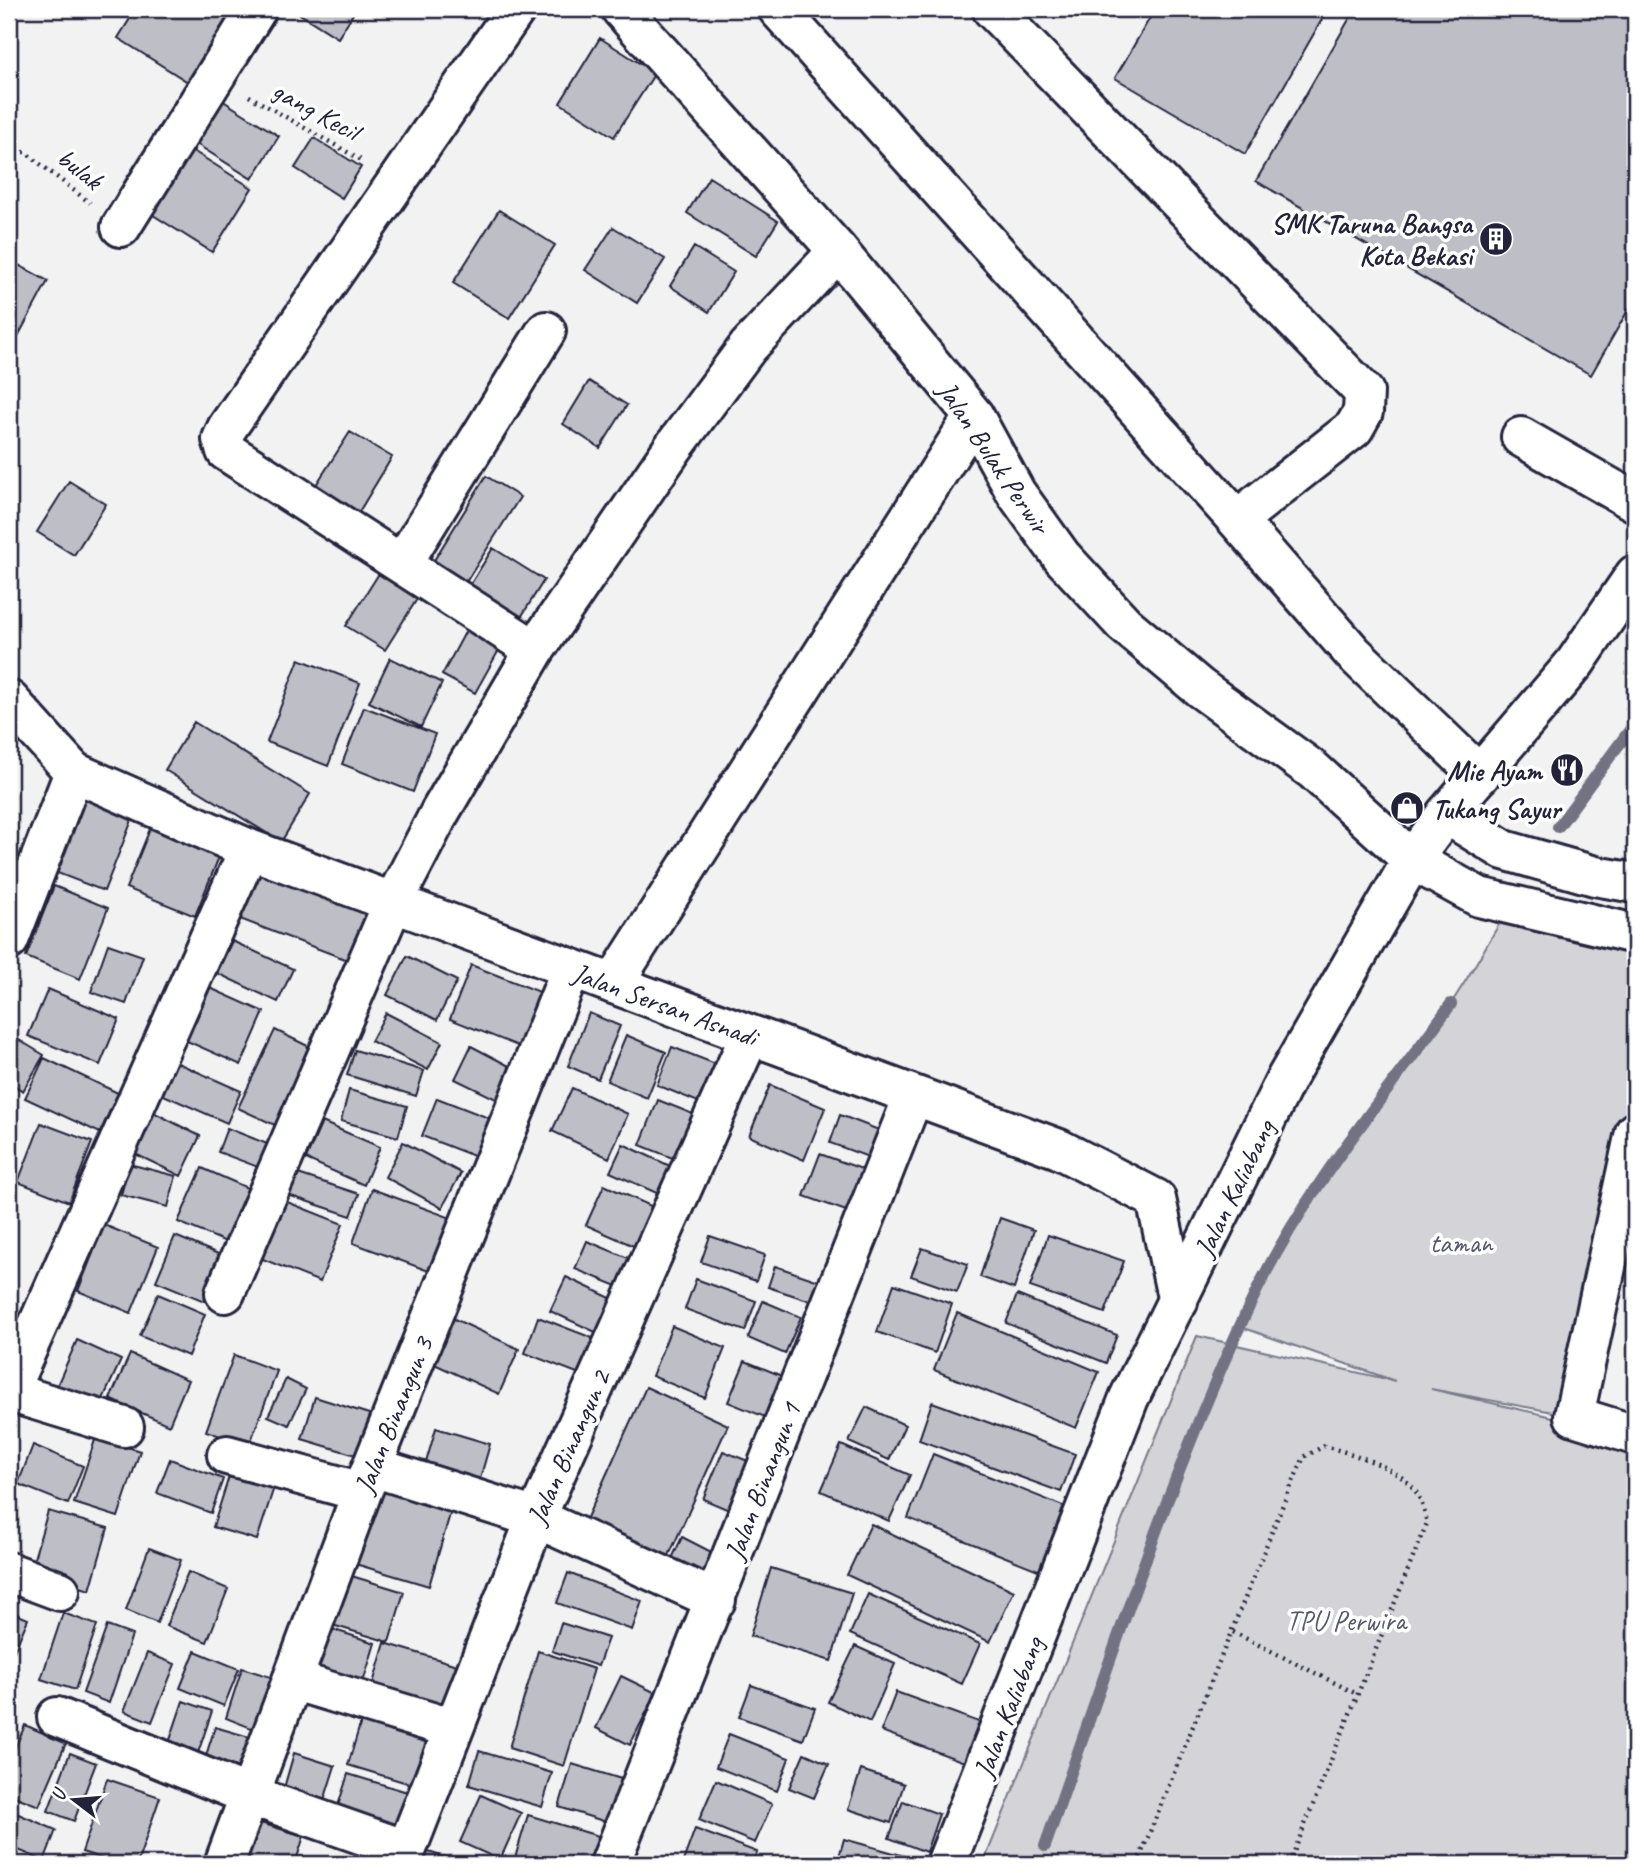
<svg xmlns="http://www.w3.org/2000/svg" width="1644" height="1873" font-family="Caveat,sans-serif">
<rect width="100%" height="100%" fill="#f2f2f3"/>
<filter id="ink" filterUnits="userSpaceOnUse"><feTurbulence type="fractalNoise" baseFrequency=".0143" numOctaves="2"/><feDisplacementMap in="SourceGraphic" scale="14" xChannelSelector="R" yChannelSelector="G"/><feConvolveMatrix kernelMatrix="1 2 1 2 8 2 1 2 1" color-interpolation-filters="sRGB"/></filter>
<g filter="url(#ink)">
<!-- green -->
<path fill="#d3d3d8" stroke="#7a7a8a" stroke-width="2" d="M1508,909L1635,935V1132L1574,1416L1431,1389L1635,1436V1864H983L1197,1336L1395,1381L1241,1327C1294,1209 1379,1112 1450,1005C1471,974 1489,941 1508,909Z"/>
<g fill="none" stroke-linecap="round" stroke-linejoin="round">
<!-- stream -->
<path stroke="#727282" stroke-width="12" d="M1558,827L1635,723
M1045,1846C1112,1659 1171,1467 1258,1288C1308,1186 1385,1096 1451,1004"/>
</g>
<!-- building -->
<path fill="#bebec6" stroke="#22223b" stroke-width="2" d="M136,9H234L188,82L118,38Z
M292,9H356L338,38Z
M1155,9H1328L1245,154L1115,78Z
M1355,9H1613L1635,22V298L1591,375L1256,181Z
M600,38L655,73L614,137L560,103Z
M217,97L279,136L252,179L190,140Z
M314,138L361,167L342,198L295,168Z
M182,144L252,188L212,252L142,208Z
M709,177L778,221L756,256L687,213Z
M499,210L555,245L509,318L453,283Z
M613,227L665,259L637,303L585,270Z
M694,247L734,272L709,312L670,286Z
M9,260L48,281L9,353Z
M589,381L627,405L600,448L563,424Z
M350,432L392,457L357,515L314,488Z
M486,476L520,497L461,590L428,570Z
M69,481L106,504L74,555L37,532Z
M493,548L544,580L518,622L467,590Z
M383,567L422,591L385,650L346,626Z
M470,623L504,641L475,693L442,675Z
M390,658L442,683L421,727L369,702Z
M299,659L360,683L328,766L267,742Z
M1635,705V739L1626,708Z
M364,707L435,734L413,792L342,764Z
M194,722L310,794L281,842L165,770Z
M77,793L134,815L104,891L47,869Z
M154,819L223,847L195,916L126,888Z
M248,860L379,912L358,964L232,916Z
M54,886L108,908L80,979L26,957Z
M232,941L293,969L278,1002L217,973Z
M108,944L143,956L126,1004L91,992Z
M407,956L457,981L437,1020L387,995Z
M471,965L550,996L528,1050L450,1019Z
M210,988L264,1012L241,1065L187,1041Z
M48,989L119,1019L100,1065L28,1036Z
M386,1013L442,1042L428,1070L371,1041Z
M589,1013L620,1026L598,1079L568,1066Z
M275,1030L316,1050L279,1127L238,1108Z
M9,1034L44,1055L23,1091L9,1082Z
M626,1035L666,1052L647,1098L607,1081Z
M471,1046L515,1069L500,1101L455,1079Z
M672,1047L731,1070L715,1109L657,1085Z
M355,1050L424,1071L416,1096L347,1075Z
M44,1058L118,1093L100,1133L25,1098Z
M173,1061L241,1091L227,1123L159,1093Z
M770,1085L825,1108L804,1160L749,1136Z
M572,1088L628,1114L609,1158L552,1131Z
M349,1090L407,1106L398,1137L341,1121Z
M437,1098L494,1120L479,1158L422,1136Z
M658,1100L703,1118L685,1163L640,1145Z
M153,1112L200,1136L181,1176L133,1153Z
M840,1115L892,1135L882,1162L830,1143Z
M322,1122L380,1147L364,1185L306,1159Z
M41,1123L92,1142L69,1202L18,1182Z
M227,1128L275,1147L266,1170L218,1152Z
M403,1142L461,1173L442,1208L385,1177Z
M623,1144L685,1173L672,1200L610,1172Z
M820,1154L876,1174L860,1216L804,1196Z
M129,1164L176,1176L168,1207L121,1195Z
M202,1168L261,1194L238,1247L178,1222Z
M295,1173L359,1194L351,1216L288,1195Z
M604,1185L662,1211L645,1251L586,1225Z
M372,1189L454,1219L434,1273L353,1243Z
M282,1200L343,1224L320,1282L260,1258Z
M1000,1218L1034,1230L1014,1289L980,1277Z
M104,1225L158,1247L131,1313L78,1291Z
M1623,1234L1635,1237V1265L1615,1259Z
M1048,1235L1124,1261L1105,1313L1030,1287Z
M175,1236L233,1260L214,1305L156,1281Z
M710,1236L765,1255L756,1281L701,1262Z
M587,1241L638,1262L627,1290L575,1269Z
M922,1248L968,1264L957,1292L911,1276Z
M775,1266L825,1283L817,1303L768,1287Z
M566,1277L619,1302L604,1336L550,1311Z
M696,1279L756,1301L745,1331L685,1309Z
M894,1284L952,1304L935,1353L877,1332Z
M158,1294L205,1314L188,1356L140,1336Z
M1017,1295L1117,1335L1106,1363L1006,1323Z
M763,1301L801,1317L785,1354L748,1338Z
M957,1313L1099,1372L1076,1428L934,1370Z
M450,1317L519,1349L499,1394L430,1362Z
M538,1317L603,1342L590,1378L525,1353Z
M672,1326L725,1348L705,1398L652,1376Z
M77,1340L121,1360L98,1410L55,1390Z
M130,1354L188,1380L169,1425L110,1399Z
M234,1355L277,1371L249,1446L206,1431Z
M745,1361L792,1380L775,1421L728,1402Z
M286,1379L306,1389L289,1425L268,1416Z
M646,1387L728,1425L662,1571L580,1533Z
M315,1397L372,1415L359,1456L302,1439Z
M932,1402L1075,1454L1061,1492L919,1440Z
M866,1407L905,1425L889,1460L849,1442Z
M436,1428L490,1444L476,1493L422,1476Z
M96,1437L140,1451L118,1517L74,1503Z
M33,1445L83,1466L68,1504L18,1484Z
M841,1445L910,1475L889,1521L821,1491Z
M723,1451L763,1467L743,1516L703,1499Z
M933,1454L1068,1508L1043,1572L908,1518Z
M170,1459L223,1479L211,1513L157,1493Z
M231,1470L275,1484L257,1540L213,1527Z
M377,1482L453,1504L429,1586L352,1563Z
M48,1511L108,1528L90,1590L30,1572Z
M871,1524L1014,1591L990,1642L847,1575Z
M682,1537L725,1559L712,1586L669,1565Z
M149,1548L181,1560L157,1623L126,1610Z
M771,1568L852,1593L831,1661L750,1636Z
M188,1572L228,1589L207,1642L166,1626Z
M568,1573L642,1601L632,1630L557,1603Z
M345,1574L404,1592L389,1642L329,1624Z
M868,1594L980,1644L962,1684L850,1634Z
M9,1611L28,1619L9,1663Z
M63,1613L97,1625L75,1690L41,1679Z
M561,1623L608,1638L598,1666L552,1651Z
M319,1625L375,1643L361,1689L305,1673Z
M107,1626L132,1635L109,1703L83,1693Z
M385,1643L460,1666L444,1719L369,1697Z
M855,1646L895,1664L870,1722L828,1702Z
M195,1651L239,1669L224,1706L180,1688Z
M538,1651L594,1669L564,1766L509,1748Z
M147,1653L175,1664L152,1722L124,1711Z
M242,1668L283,1681L264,1733L226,1718Z
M621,1676L656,1693L630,1745L596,1728Z
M751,1685L815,1708L803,1740L739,1717Z
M896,1692L990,1726L975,1766L881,1731Z
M183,1701L212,1711L198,1753L169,1743Z
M364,1711L433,1732L417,1786L348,1765Z
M25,1725L66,1743L39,1806L9,1794V1762Z
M215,1727L256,1739L246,1774L204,1762Z
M729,1734L789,1758L777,1791L716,1767Z
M479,1751L552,1773L542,1807L469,1785Z
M70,1753L96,1763L74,1821L48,1811Z
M294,1753L335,1766L322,1807L282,1795Z
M804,1753L829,1764L814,1798L789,1788Z
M572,1764L631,1782L619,1826L559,1807Z
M861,1770L904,1784L891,1823L848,1809Z
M348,1774L414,1794L402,1832L336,1812Z
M107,1779L160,1797L137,1864H119L82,1852Z
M716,1780L772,1804L755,1843L699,1820Z
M481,1795L521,1813L500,1860L460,1842Z
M903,1801L939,1814L926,1852L889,1838Z
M9,1810L56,1830L44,1861L9,1846Z
M528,1815L605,1838L597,1864H525L514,1861Z
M247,1819L304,1836L295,1864H234Z
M695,1829L757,1852L752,1864H682Z
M844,1839L933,1864H837Z
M422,1850L467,1864H418Z"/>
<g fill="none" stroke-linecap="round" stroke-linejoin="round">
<!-- minor casing -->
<g stroke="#22223b" stroke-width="44">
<path id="minor" d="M516,9L227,428L222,439L226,451L535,650L673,448L748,347L838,251
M621,9L838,251L974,416L1016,493L1062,557L1124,624L1200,688L1313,770L1412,860L1479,897L1635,934
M778,9L1237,520L1353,653L1480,775
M992,9L1364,392L1363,412L1354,428L1237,520
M121,227L257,9
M1521,437L1635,502
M402,564L546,331
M9,700L74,772L249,849L1059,1149L1156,1199L1178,1302
M1446,814L1504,850L1595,876L1635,883
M9,940L74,772
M613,984L974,416
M1635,1132L1574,1416L1635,1435
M225,1293L393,903L440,812L535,650
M9,1390L249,849
M9,1392L124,1427
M227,1455L362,1492
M373,1467L536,1518L716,1600
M9,1572L60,1591
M292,1680L451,1728
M57,1717L249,1795L406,1850
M224,1864L362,1492L571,969
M401,1864L536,1518L750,1035
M610,1864L913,1097"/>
</g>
<!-- major casing -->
<g stroke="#22223b" stroke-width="44">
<path id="major" d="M946,1864L1129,1398L1287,1077L1412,860L1446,814L1575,663L1635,575"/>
</g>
<!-- path -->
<path stroke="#22223b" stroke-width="4.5" stroke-dasharray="2 5" stroke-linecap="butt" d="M249,96L363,161
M9,152H25L90,203
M1233,1632L1357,1694
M1137,1864L1284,1502L1304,1457L1324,1446C1353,1454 1405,1468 1419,1497C1423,1505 1425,1515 1427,1523L1289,1864"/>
<!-- minor -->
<use href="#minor" stroke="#fff" stroke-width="38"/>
<!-- major -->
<use href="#major" stroke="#fff" stroke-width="38"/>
</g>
</g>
<!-- icons -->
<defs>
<g id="building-disc" transform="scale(1.75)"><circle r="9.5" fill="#22223b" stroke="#fff"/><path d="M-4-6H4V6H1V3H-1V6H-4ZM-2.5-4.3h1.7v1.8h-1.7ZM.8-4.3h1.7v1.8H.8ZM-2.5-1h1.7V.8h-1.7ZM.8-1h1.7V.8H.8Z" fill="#fff"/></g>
<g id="restaurant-disc" transform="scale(1.75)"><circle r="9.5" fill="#22223b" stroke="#fff"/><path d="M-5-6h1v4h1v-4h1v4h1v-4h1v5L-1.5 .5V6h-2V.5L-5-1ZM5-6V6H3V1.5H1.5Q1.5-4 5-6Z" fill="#fff"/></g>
<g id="shop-disc" transform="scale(1.75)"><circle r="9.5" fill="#22223b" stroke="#fff"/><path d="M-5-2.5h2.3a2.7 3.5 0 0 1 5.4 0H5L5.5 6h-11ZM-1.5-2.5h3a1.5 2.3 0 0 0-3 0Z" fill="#fff"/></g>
</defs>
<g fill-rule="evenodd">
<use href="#building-disc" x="1496" y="239"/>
<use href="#restaurant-disc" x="1567" y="770"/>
<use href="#shop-disc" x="1407" y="808"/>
</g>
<g text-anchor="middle" stroke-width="7" stroke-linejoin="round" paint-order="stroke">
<!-- street labels -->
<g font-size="28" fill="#22223b" stroke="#fff">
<text transform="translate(316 110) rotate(29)" y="10">gang Kecil</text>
<text transform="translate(80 168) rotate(38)" y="10">bulak</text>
<text transform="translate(994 457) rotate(56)" y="10">Jalan Bulak Perwir</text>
<text transform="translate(665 1004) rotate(20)" y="10">Jalan Sersan Asnadi</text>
<text transform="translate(1234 1188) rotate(-64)" y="10">Jalan Kaliabang</text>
<text transform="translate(393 1415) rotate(-68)" y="10">Jalan Binangun 3</text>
<text transform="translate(568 1447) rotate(-66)" y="10">Jalan Binangun 2</text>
<text transform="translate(762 1481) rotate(-69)" y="10">Jalan Binangun 1</text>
<text transform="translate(1008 1707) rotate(-69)" y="10">Jalan Kaliabang</text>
</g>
<!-- poi labels -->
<g font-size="28" font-weight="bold" fill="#22223b" stroke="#fff" text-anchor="end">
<text x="1472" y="233">SMK Taruna Bangsa<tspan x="1472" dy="32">Kota Bekasi</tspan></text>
<text x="1542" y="780">Mie Ayam</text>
<text x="1432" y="818" text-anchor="start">Tukang Sayur</text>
</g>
<!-- park labels -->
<g font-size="28" fill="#57576a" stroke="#fff">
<text x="1461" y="1252">taman</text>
<text x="1346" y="1630">TPU Perwira</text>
</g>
</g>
<!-- margin -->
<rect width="1644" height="1873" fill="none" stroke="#fff" stroke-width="35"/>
<rect x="18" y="18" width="1609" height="1838" fill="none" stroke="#22223b" stroke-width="2.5" filter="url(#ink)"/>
<!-- north arrow -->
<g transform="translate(74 1800) rotate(286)" stroke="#ffffff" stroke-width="5" paint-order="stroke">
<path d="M0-5L12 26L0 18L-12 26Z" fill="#22223b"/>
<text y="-10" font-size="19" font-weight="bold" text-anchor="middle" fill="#22223b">U</text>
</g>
</svg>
